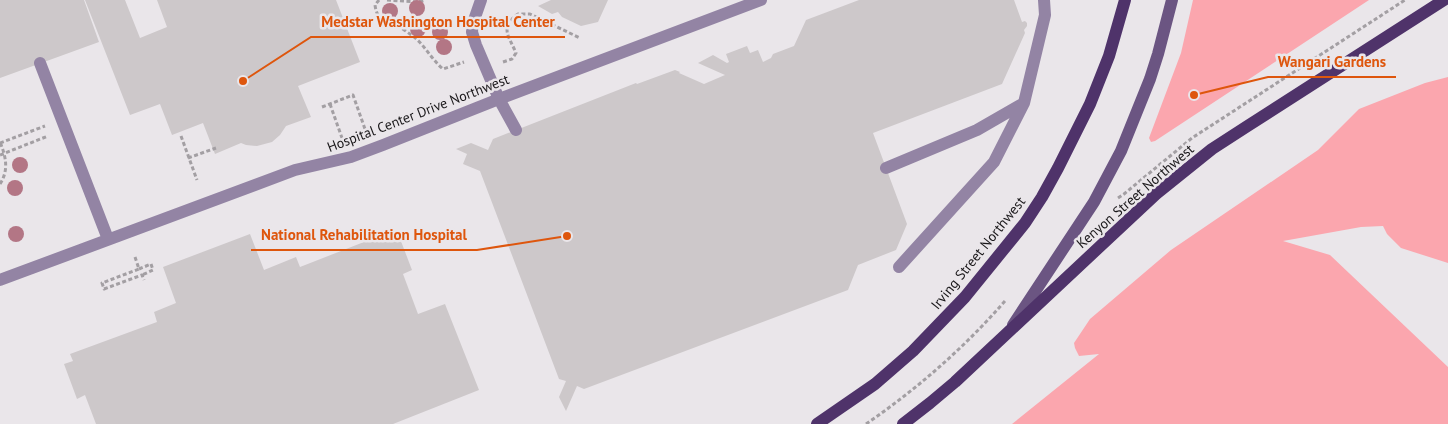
<svg xmlns="http://www.w3.org/2000/svg" width="1448" height="424" font-family="'PT Sans',sans-serif">
<rect width="100%" height="100%" fill="#eae6ea"/>
<!-- green -->
<path fill="#fba6ae" d="M1193,0H1369L1155,141L1151,142L1149,138L1181,53Z
M1448,77V263L1401,248L1387,234L1383,226L1361,227L1283,241L1330,255L1448,367V424H1012L1099,354L1079,356L1075,348L1074,343L1090,319L1171,250L1318,150L1359,109L1425,83Z"/>
<!-- building -->
<path fill="#cdc8ca" d="M0,0H84L99,42L0,78Z
M85,0H125L140,38L167,27L157,0H336L360,62L298,86L311,117L286,126L280,135L272,142L257,146L246,145L241,143L215,154L203,123L172,135L160,104L130,115Z
M551,0H608L598,22L581,26L562,17L558,12L552,14L538,6Z
M859,0H1014L1022,22L1025,21L1027,23V26L1024,30L1025,33L1002,84L873,133L907,224L896,250L858,265L848,290L584,389L577,386L566,411L559,397L566,381L559,379L480,171L463,164L467,154L456,149L471,143L488,150L493,139L636,83L637,84L675,70L680,72L679,73L704,84L725,75L698,63L713,55L727,63L729,62L726,54L747,46L750,53L758,50L763,62L771,58L773,54L794,46L806,20Z
M387,233L389,238L399,236L412,270L403,274L418,314L445,304L479,390L393,424H96L85,395L77,399L64,364L73,361L70,354L157,322L154,312L176,303L163,267L250,234L264,270L296,257L300,267Z"/>
<g fill="none" stroke-linecap="round" stroke-linejoin="round">
<!-- path -->
<path stroke="#a39fa3" stroke-width="3" stroke-dasharray="4 2.5" stroke-linecap="butt" d="M379,0L375,5C377,22 387,21 400,27C403,29 407,32 410,34C424,43 430,58 443,69L464,62
M387,0L418,2L425,0
M503,62L512,59L516,53C509,36 499,28 518,14H530L580,38
M330,104L342,138
M322,107L353,95L365,129
M181,136L197,180
M0,143L45,126
M0,155L48,136
M188,158L216,148
M0,184C9,170 6,157 0,142
M1118,198L1124,194L1192,138L1405,0
M135,257L139,269L102,283L104,289L142,275L144,280
M139,269L151,264L153,270L142,275
M866,424C917,389 964,348 1005,301"/>
<!-- lane -->
<path stroke="#9384a4" stroke-width="12" d="M481,0L473,23L472,32L476,45L499,99L516,130
M40,63L108,239
M886,168L977,130L1024,103
M899,267L994,162L1024,103L1045,15L1044,0
M0,280L295,170L351,157L383,145L499,99L761,0"/>
<!-- secondary -->
<path stroke="#6b5582" stroke-width="12" d="M1013,325L1094,202L1121,151L1150,79L1158,54L1172,0"/>
<!-- primary -->
<path stroke="#4f336a" stroke-width="12" d="M817,424L875,384L913,351L965,297L1025,223L1042,197L1058,168L1090,104L1109,56L1125,0
M903,424L930,403L955,382L1156,194L1212,149L1246,127L1444,0"/>
</g>
<!-- trees -->
<g fill="#b37685">
<circle cx="417" cy="8" r="8"/>
<circle cx="390" cy="11" r="8"/>
<circle cx="418" cy="29" r="8"/>
<circle cx="440" cy="32" r="8"/>
<circle cx="444" cy="47" r="8"/>
<circle cx="20" cy="165" r="8"/>
<circle cx="15" cy="188" r="8"/>
<circle cx="16" cy="234" r="8"/>
</g>
<g text-anchor="middle" stroke-width="5" stroke-linejoin="round" paint-order="stroke">
<!-- street labels -->
<g font-size="14" fill="#191719" stroke="#eae6ea">
<text transform="translate(418 113) rotate(-21)" y="5">Hospital Center Drive Northwest</text>
<text transform="translate(1135 196) rotate(-41)" y="5">Kenyon Street Northwest</text>
<text transform="translate(978 253) rotate(-51)" y="5">Irving Street Northwest</text>
</g>
</g>
<!-- callouts -->
<path fill="none" stroke="#de560d" stroke-width="2" d="M243 81L311 37H565M1194 95L1268 77H1396M567 236L477 250H251"/>
<g fill="#de560d" stroke="#eae6ea" stroke-width="2">
<circle cx="243" cy="81" r="5"/>
<circle cx="1194" cy="95" r="5"/>
<circle cx="567" cy="236" r="5"/>
</g>
<g font-size="15" text-anchor="middle" font-weight="bold" fill="#de560d" stroke="#eae6ea" stroke-width="5" stroke-linejoin="round" paint-order="stroke">
<text x="438" y="27">Medstar Washington Hospital Center</text>
<text x="1332" y="67">Wangari Gardens</text>
<text x="364" y="240">National Rehabilitation Hospital</text>
</g>
</svg>
